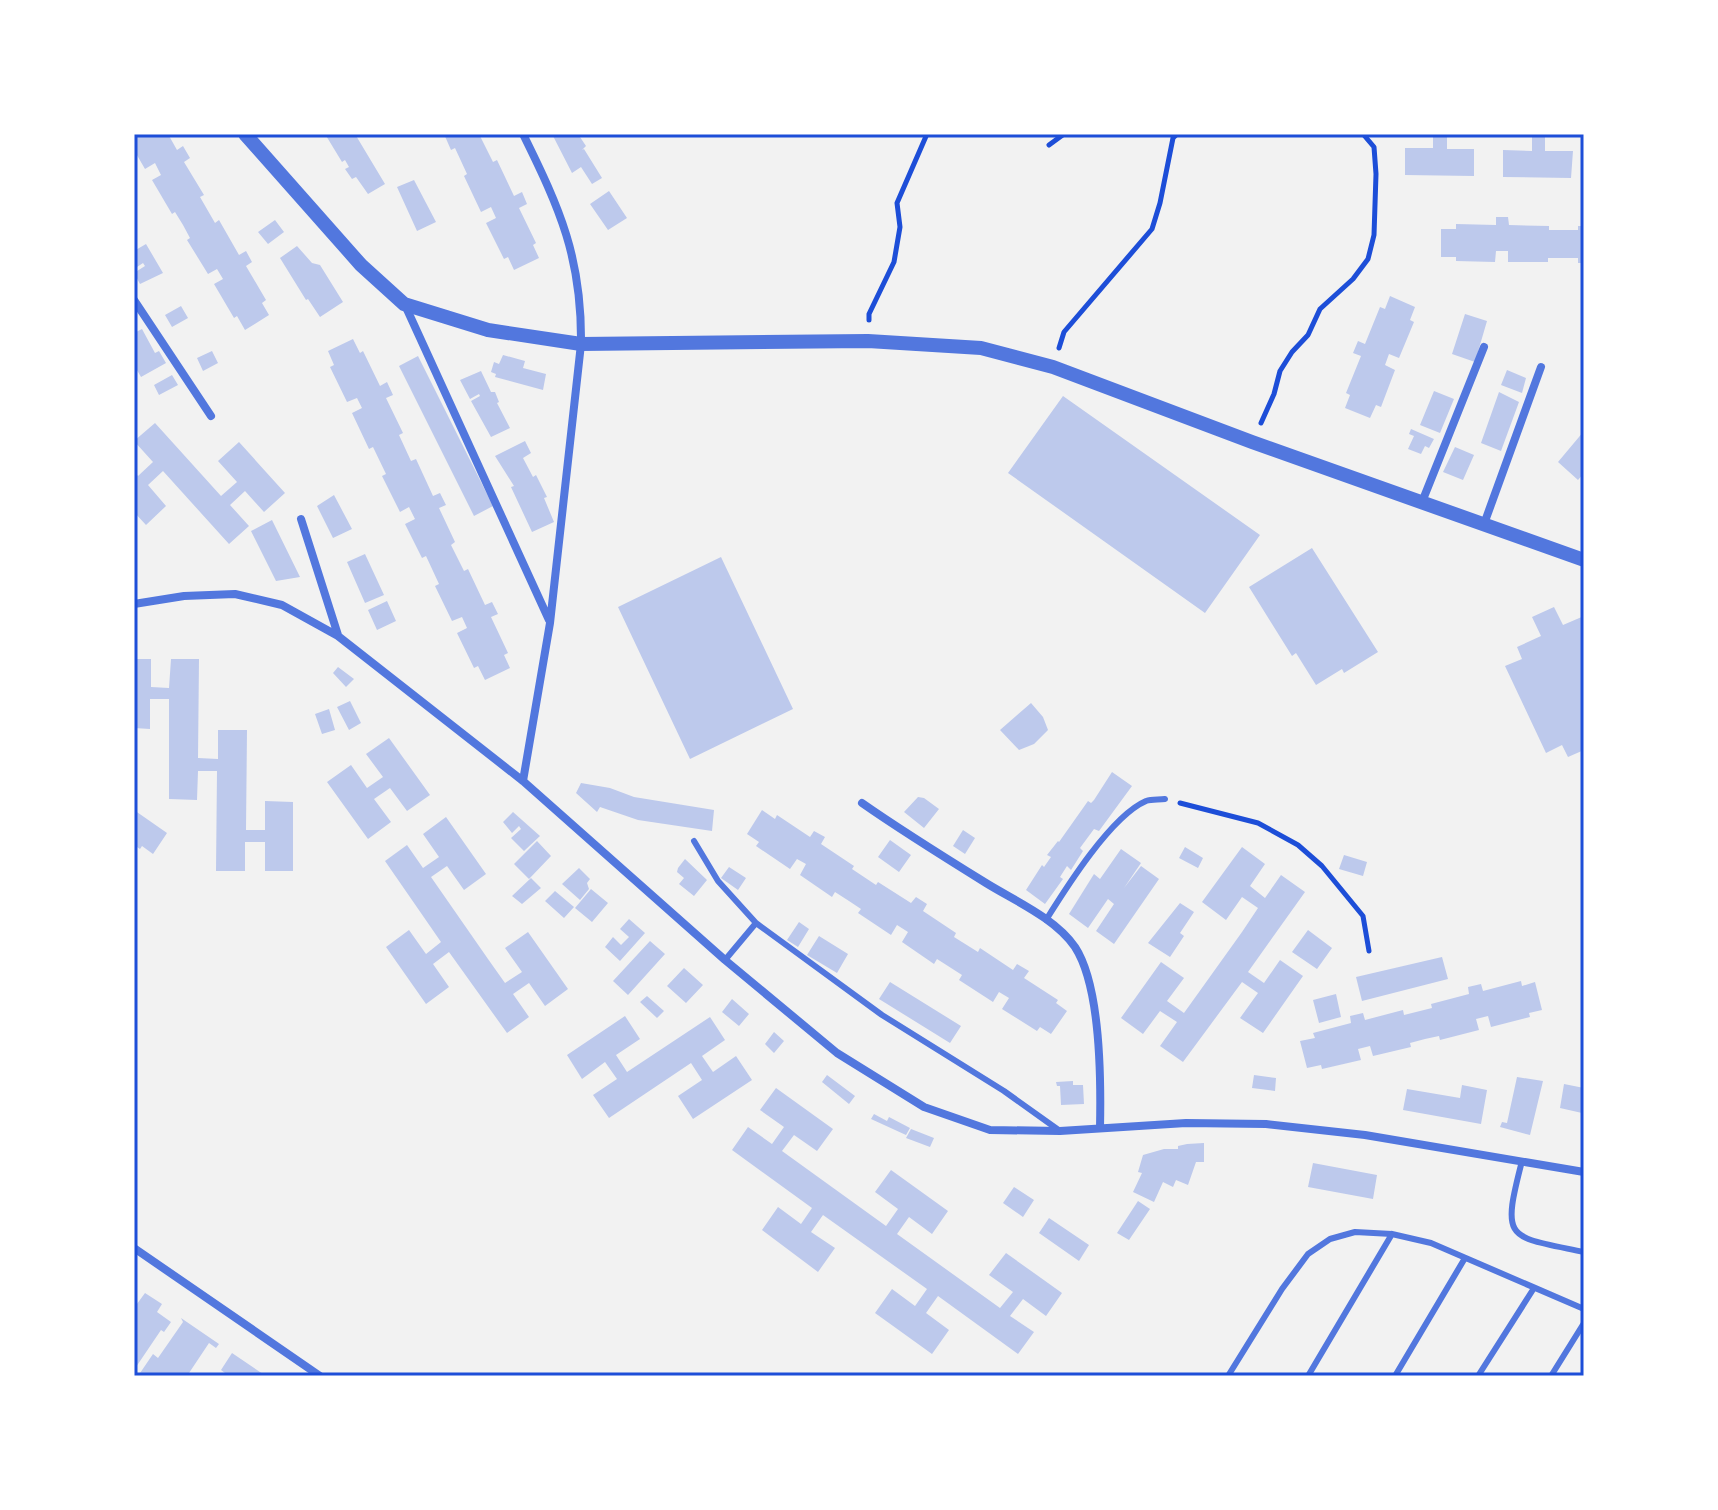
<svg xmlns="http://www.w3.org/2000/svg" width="1718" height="1510" font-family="'Work Sans',sans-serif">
<rect width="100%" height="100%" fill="#f2f2f2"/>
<!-- building -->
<path fill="#bdc9ec" d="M134,134H168L177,150L183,146L190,158L184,162L204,195L200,197L215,223L219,220L239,255L246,251L252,262L246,266L266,300L262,303L269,315L245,330L237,316L234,318L214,284L223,279L217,269L208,274L187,240L190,238L183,225L175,212L172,214L152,180L161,175L155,163L145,169L134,150Z
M325,134H355L385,184L368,194L356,177L352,179L345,169L349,167L345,160L342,162Z
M444,134H479L493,162L497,160L514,196L522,192L527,204L519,208L536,243L533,245L539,258L514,270L508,257L504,259L486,223L496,218L491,207L481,212L464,176L467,174L455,148L451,150Z
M552,134H578L586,146L582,150L584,149L602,178L592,184L581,167L572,173Z
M1433,134H1447V149H1474V176L1405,175V148H1433Z
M1532,134H1545V151H1573L1571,178L1503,177V150L1532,151Z
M414,180L436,222L417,231L397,187Z
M609,191L627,218L608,230L590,204Z
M1496,217H1508L1509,225L1549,226V230H1578V226H1584V263H1578V258H1548V262H1508V251H1496L1495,262L1456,261V257H1441V229H1456V224L1496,225Z
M275,220L284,232L268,244L258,232Z
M146,244L163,273L140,284L134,273L145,266L143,263L134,269V251Z
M297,246L312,263L320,265L343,302L320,317L308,299L306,300L280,258Z
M1390,296L1415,307L1410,320L1414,322L1399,358L1389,354L1385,365L1395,370L1381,407L1376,405L1370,418L1345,408L1350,395L1346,393L1361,356L1353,353L1358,341L1365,344L1380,307L1385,309Z
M181,306L188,318L172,327L165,315Z
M1465,314L1487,321L1475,362L1452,354Z
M142,329L155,353L159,351L166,363L141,377L134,365V333Z
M353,339L360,353L363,351L380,386L387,382L393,395L386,398L403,433L399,435L411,461L416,459L433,496L440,493L446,505L439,508L455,542L451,545L464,571L468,569L485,605L492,602L498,614L491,617L508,653L504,655L510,668L485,680L478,666L474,668L457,633L467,628L462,617L452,621L435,586L439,584L426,556L422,558L405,524L415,519L409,507L400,512L382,476L386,474L373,447L369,449L352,413L362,408L357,398L347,402L330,367L334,365L328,351Z
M212,351L218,363L203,371L197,358Z
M503,355L525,361L523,368L546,374L543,390L495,377L496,374L491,372L494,362L499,364Z
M418,356L493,506L474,516L399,366Z
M1507,370L1526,378L1522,393L1501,385Z
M481,371L491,392H495L499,402L497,403L510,428L491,437L471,401L480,396L479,394L470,399L460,380Z
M172,375L178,385L159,395L154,385Z
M1434,391L1454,399L1440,433L1420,425Z
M1499,392L1519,402L1501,451L1481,443Z
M1063,396L1260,535L1205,613L1008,473Z
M155,423L221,496L237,482L218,461L239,442L285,493L264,512L245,491L230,505L249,526L229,544L163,471L148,485L166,506L146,525L134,512V471L138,476L153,462L134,441Z
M1411,429L1434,439L1429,448L1425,446L1421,454L1408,449L1414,436L1409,434Z
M1584,431V473L1578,480L1558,462Z
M525,441L531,453L523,458L533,477L536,475L547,497L544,498L554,522L532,532L511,487L514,486L495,456Z
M1455,447L1474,455L1463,480L1443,472Z
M334,495L352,529L333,538L317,506Z
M272,520L300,577L276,581L251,531Z
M1312,548L1378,652L1344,673L1342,669L1316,685L1296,653L1292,656L1249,587Z
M365,554L384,595L365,603L347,562Z
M721,557L793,709L690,759L618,607Z
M387,601L396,621L377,630L368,610Z
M1554,607L1563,625L1584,616V750L1568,757L1562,745L1546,753L1505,666L1522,659L1517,647L1541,636L1532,617Z
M134,659H151V687L169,688L171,659H199L198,758L218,759V730H247L246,830H265V801L293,802V871H265V842H245V871H216L217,771H198L197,800L169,799V699H150V729L134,728Z
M338,667L354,679L346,687L333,673Z
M350,701L361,723L349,730L337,707Z
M1031,703L1043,717L1048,730L1034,744L1019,750L1000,730Z
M329,709L335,730L322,734L315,714Z
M389,738L430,795L407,811L390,788L374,799L391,822L368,839L327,782L351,765L367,788L383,777L366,754Z
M1112,772L1132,786L1099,831L1094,829L1080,848L1083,851L1071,870L1067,866L1060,877L1063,879L1045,904L1026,890L1042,865L1044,867L1051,857L1047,855L1058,841L1059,842L1088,801L1091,803L1094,800Z
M581,783L610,788L634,797L714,810L712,831L638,820L600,807L597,812L576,793Z
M918,797L924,798L939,809L924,828L904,812Z
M134,810L167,833L153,854L142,846L140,849L134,845Z
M762,810L775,819L777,815L810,837L814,831L825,837L821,844L854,866L852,869L876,885L878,882L911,903L916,897L927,904L923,911L956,933L954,937L978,952L980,948L1013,970L1017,964L1029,971L1024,978L1058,1000L1056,1003L1067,1011L1051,1034L1040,1027L1037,1031L1002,1009L1009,998L999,992L993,1002L959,980L962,975L937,959L934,964L902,942L908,932L897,925L891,935L858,913L861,909L849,901L835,892L832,897L800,875L806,864L797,859L790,869L756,846L759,842L747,834Z
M513,812L540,836L524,851L511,838L521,829L519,826L512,833L503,822Z
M446,817L486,874L464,890L447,866L431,877L488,959L505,983L522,972L505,948L528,932L568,989L545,1006L529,983L513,994L529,1017L507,1033L449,952L433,964L449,987L426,1004L386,947L409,930L426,954L441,942L385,861L407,845L423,868L439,857L423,834Z
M963,830L975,838L965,854L953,846Z
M890,840L911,855L899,872L878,857Z
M537,841L551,856L529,879L514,864Z
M1185,847L1203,858L1198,868L1179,858Z
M1242,847L1265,864L1250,886L1265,898L1281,875L1305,892L1248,972L1264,983L1280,960L1303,976L1263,1033L1240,1018L1258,993L1242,982L1183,1062L1160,1046L1177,1022L1160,1011L1143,1034L1121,1018L1161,962L1184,978L1167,1001L1184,1013L1242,932L1258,908L1242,897L1226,920L1202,902Z
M1121,849L1141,863L1124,888L1141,866L1159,879L1114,944L1096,931L1114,904L1108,899L1088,928L1069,914L1094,874L1100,879Z
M1344,855L1367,862L1363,876L1339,869Z
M685,859L707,880L694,896L679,884L684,878L677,872L678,868Z
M729,867L746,878L738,890L721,878Z
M579,868L590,879L587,883L589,889L580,900L562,884Z
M531,878L541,888L522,904L512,896Z
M591,889L608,903L592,922L575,908Z
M555,891L574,907L564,918L545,901Z
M1180,903L1194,912L1180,933L1184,936L1170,957L1148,943Z
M629,919L645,933L620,961L605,947L613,937L621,945L629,937L620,929Z
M799,922L809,929L798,947L787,940Z
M1308,930L1332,948L1317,969L1292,952Z
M819,936L848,954L837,973L807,955Z
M650,941L665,954L628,995L613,981Z
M1442,957L1448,979L1362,1001L1356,977Z
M684,968L703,985L686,1003L667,986Z
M1521,981L1522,986L1535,982L1542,1010L1529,1013L1530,1017L1491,1027L1488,1016L1476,1019L1479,1030L1440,1040L1439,1036L1425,1039L1410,1043L1411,1047L1373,1056L1370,1046L1358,1049L1361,1060L1322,1069L1321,1065L1307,1068L1300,1041L1315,1038L1313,1033L1351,1023L1350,1016L1363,1013L1365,1020L1403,1010L1404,1015L1432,1008L1431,1004L1469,994L1468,987L1481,984L1483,991Z
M890,982L961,1026L950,1043L879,999Z
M1336,994L1341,1017L1319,1023L1313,1000Z
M647,996L664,1011L657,1018L640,1002Z
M732,999L749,1014L739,1026L722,1012Z
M625,1016L640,1039L616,1055L627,1072L710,1017L725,1040L702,1056L713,1072L736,1056L752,1080L693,1119L678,1096L702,1080L691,1063L609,1118L593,1095L617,1079L605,1062L582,1079L567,1055Z
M774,1032L784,1041L774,1053L765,1044Z
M827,1075L855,1096L849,1104L822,1082Z
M1254,1075L1276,1078L1275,1091L1252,1088Z
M1517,1077L1543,1081L1530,1135L1500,1127L1502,1122L1507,1123Z
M1073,1081V1085H1083L1084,1104L1061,1105L1060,1086H1057L1056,1082Z
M1564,1084L1584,1088L1582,1113L1560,1108Z
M1462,1085L1487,1090L1481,1124L1403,1110L1407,1089L1460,1098Z
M776,1088L833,1129L817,1151L794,1135L782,1151L886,1226L898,1209L875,1192L891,1170L948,1211L932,1234L909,1217L897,1234L1000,1308L1013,1292L989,1275L1006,1253L1062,1293L1046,1316L1023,1299L1010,1316L1034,1332L1018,1354L938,1296L926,1313L949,1330L932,1354L875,1313L892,1289L915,1306L927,1289L823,1215L811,1232L835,1248L818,1272L762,1230L778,1207L801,1224L812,1208L732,1150L748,1127L772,1144L784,1127L760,1110Z
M874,1114L887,1121L889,1117L910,1128L906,1135L871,1119Z
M911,1129L934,1138L930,1147L906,1138Z
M1204,1143V1162H1196L1188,1185L1176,1180L1173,1187L1163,1182L1154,1202L1133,1192L1142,1173L1138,1172L1143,1155L1164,1149H1178V1146L1187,1144Z
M1313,1163L1377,1175L1373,1199L1308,1187Z
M1014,1187L1034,1200L1023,1217L1003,1203Z
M1138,1201L1150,1209L1129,1240L1117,1233Z
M1049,1218L1089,1245L1079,1261L1039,1233Z
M145,1293L162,1304L157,1312L171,1322L164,1332L161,1330L134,1370V1308Z
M181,1318L219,1344L216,1348L209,1343L187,1376H138L153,1354L158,1358L183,1322Z
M232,1353L257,1370L266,1376H229L221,1370Z"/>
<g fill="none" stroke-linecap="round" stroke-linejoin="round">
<!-- path -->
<path stroke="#1d4ed8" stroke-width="5" d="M1049,145L1064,134
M869,320V314L894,262L900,227L897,203L927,134
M1059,348L1064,332L1152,229L1160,203L1173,138L1177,134
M1261,423L1274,394L1280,371L1292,352L1308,335L1320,309L1353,279L1368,259L1374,235L1376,174L1374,147L1363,134
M1180,803L1258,823L1298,845L1322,866L1363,916L1369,951"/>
<!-- service -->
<path stroke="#5277de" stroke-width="6" d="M694,841L718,881L756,923L882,1015L1004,1091L1060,1131
M1046,920C1066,888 1111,816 1146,801C1152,799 1159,800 1165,799
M725,960L756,923
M1522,1161C1501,1242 1507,1236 1584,1252
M1228,1376L1282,1289L1308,1254L1330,1239L1355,1232L1392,1234L1431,1243L1584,1309
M1308,1376L1392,1234
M1395,1376L1465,1258
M1478,1376L1534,1288
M1551,1376L1584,1323"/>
<!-- minor -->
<path stroke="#5277de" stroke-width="8" d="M523,134C560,209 582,258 581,344L550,623L523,781
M134,300L211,416
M405,305L549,620
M1422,502L1484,347
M301,519L338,635
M1484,524L1541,367
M134,604L184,596L235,594L282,605L338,636L523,781L725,960L837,1053L924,1107L990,1130L1060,1131L1186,1123L1266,1124L1365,1135L1584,1172
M862,803C902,831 944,857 986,883C1015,901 1055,918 1075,947C1101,987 1101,1081 1100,1128
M134,1248L320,1376"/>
<!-- tertiary -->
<path stroke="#5277de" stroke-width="14" d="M245,134L361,265L404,304L488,330L581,344L868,341L981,348L1053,367L1252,442L1584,560"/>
</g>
<!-- border -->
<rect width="1718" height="1510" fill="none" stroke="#ffffff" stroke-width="272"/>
<rect x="136" y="136" width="1446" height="1238" fill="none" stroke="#1d4ed8" stroke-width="3"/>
</svg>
